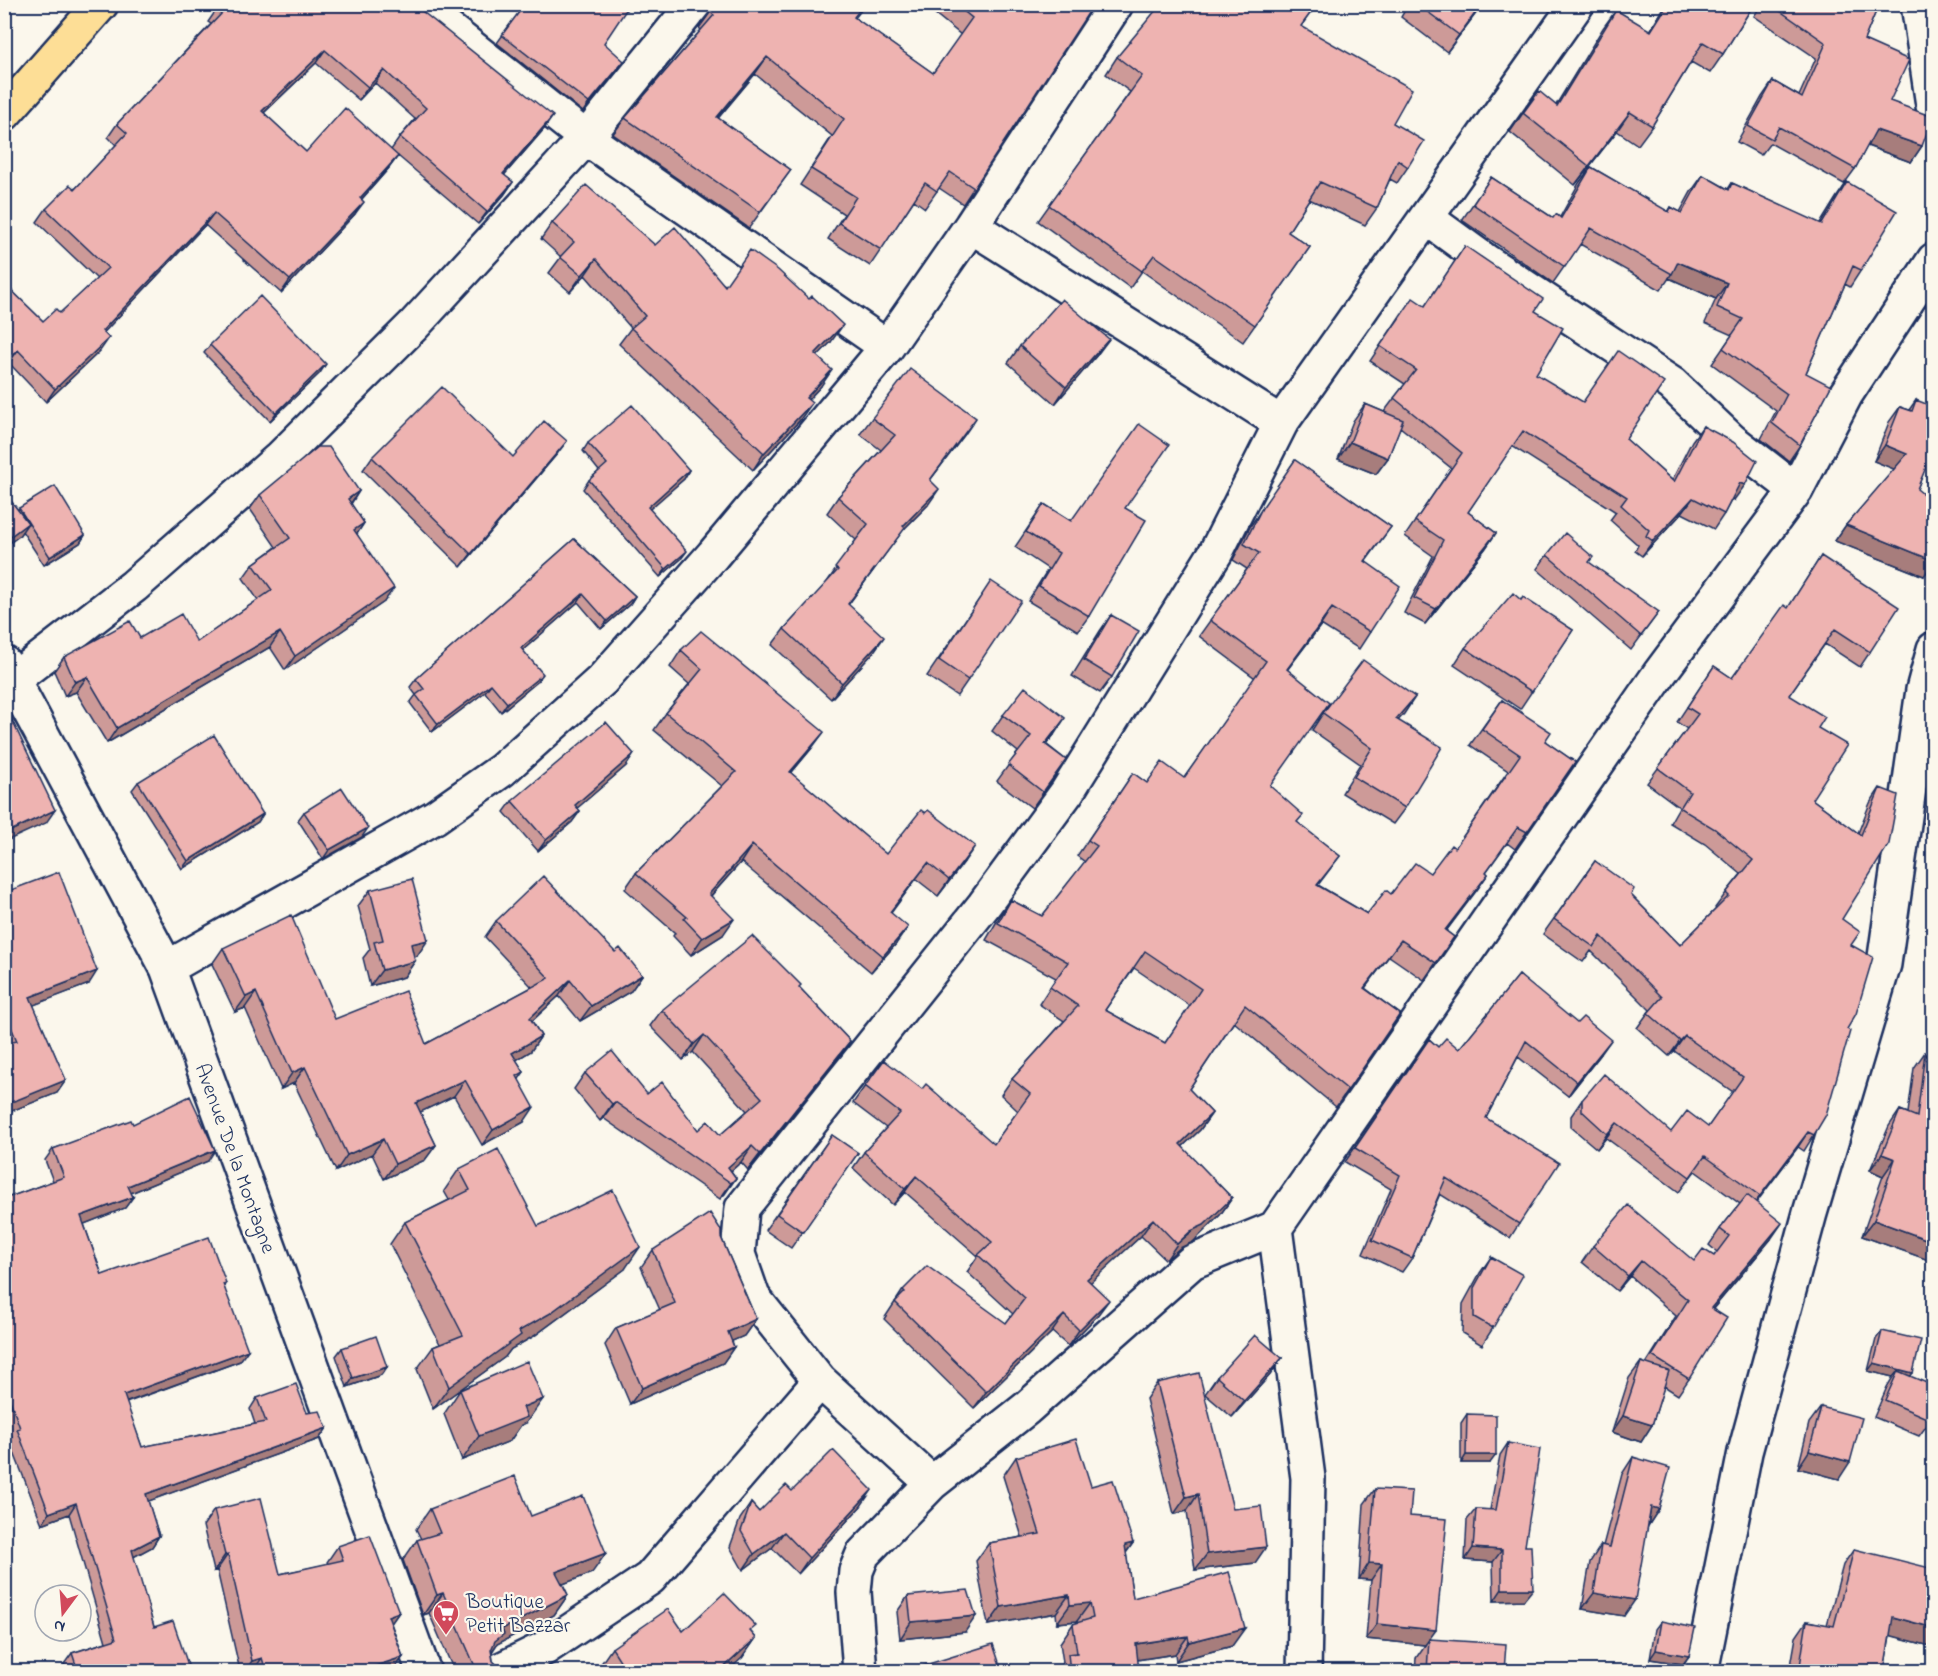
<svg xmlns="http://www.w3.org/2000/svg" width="1938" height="1676" font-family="'Indie Flower',sans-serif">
<rect width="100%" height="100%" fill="#fbf7ec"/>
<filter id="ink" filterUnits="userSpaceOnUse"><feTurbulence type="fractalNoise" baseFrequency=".0167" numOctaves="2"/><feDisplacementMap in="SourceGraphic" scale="12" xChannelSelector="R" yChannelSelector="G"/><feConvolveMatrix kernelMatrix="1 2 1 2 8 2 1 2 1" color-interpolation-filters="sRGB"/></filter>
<g filter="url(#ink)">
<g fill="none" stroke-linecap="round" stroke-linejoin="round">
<!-- minor casing -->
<g stroke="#1b2f5e" stroke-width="38">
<path id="minor" d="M417,4L586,138L887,347
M1918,4L1934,112
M1428,219L1487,262L1672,384L1731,440L1796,490
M971,226L1281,423
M4,663L167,968L424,1672
M14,679L134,586L280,458L414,325L586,138L694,4
M167,968L435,817L502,770L602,680L713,555L887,347L971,226L1116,4
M1275,1228L1308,1478L1304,1672
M932,1483L820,1381L753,1297L738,1254L742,1208L984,905L1067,792L1216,552L1281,423L1577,4
M496,1672L545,1648L650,1578L820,1381
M860,1672L854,1592L856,1571L863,1554L932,1483L1027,1408L1192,1262L1275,1228L1660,673L1796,490L1846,394L1934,260
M1701,1672L1745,1452L1810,1213L1884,964L1923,690L1934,649"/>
</g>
<!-- highway casing -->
<g stroke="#1b2f5e" stroke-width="38">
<path id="highway" d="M4,114L101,4"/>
</g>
<!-- minor -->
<use href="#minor" stroke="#fbf7ec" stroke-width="33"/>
<!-- highway -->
<use href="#highway" stroke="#fdde96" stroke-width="33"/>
</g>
<!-- wall -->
<path fill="#cd9a98" stroke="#1b2f5e" stroke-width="1.5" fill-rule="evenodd" d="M525,4L604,43L618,69L583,112L497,43Z
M711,4H866L855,18L933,73L961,35L923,4H1094L963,204L939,188L925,208L914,200L870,266L828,239L844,214L800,185L832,136L755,74L718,118L791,170L749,228L613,134L625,118L701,30L699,28L710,13Z
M1317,4L1301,26L1393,123L1408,167L1397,183L1390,179L1377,208L1365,225L1309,199L1288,232L1310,247L1243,342L1142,271L1130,288L1038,221L1130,92L1106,74L1117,57Z
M1394,4H1483L1447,52L1401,17L1404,12Z
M1666,4H1754L1723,54L1710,73L1691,62L1652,126L1638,145L1617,131L1575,185L1510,132L1523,113L1556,105L1603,28L1616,10L1650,31Z
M1762,4H1879L1864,40L1890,101L1922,146L1911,162L1867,146L1855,169L1844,184L1770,143L1761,155L1737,142L1762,97L1773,81L1799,96L1816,58L1754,16Z
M217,9L544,129L504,175L513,182L504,195L478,224L398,156L389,168L362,199L355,214L281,293L205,225L103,333L100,351L46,402L9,363L4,367V283L43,321L60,313L97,279L37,222L46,209L75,189L116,145L108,137L117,124L211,24L208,22ZM316,63L359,100L375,83L415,119L400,137L391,150L306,152L264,113Z
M1591,167L1668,212L1671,207L1680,212L1691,192L1703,175L1728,189L1732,183L1820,224L1836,198L1847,182L1861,270L1850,287L1845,284L1806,373L1800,445L1789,461L1761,439L1776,411L1712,364L1732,335L1705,323L1716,299L1669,278L1661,290L1580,244L1553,283L1462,220L1491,177L1553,218L1560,217L1579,183Z
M552,223L655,245L725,285L831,342L817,356L821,386L808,400L800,420L753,470L619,344L631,328L585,275L570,292L549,273L561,257L541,239Z
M1465,246L1535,311L1536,374L1626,439L1672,480L1692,441L1703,426L1734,500L1732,499L1724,514L1714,529L1682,513L1642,556L1635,551L1638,545L1610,520L1616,512L1512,446L1468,512L1496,533L1485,549L1425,624L1404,613L1433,556L1405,536L1451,468L1400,427L1388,458L1376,474L1338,459L1353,421L1365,404L1384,412L1405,384L1370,361L1402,313L1425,306Z
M210,345L320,373L270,421L204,353Z
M1020,346L1097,355L1055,404L1008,363Z
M1916,400L1930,456L1917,489L1924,576L1835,541L1846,525L1895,469L1874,461L1889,422L1900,407L1909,410Z
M872,418L965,434L930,480L928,505L902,531L848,605L873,653L831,699L772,645L784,629L825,585L856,540L827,513L838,497L881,450L860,434Z
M588,443L689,470L684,479L649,509L681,559L660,577L583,489L589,480L599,471L583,451Z
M557,454L461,567L363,470L372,457H513Z
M1295,460L1391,527L1366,561L1370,632L1359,649L1321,625L1287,670L1270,786L1298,823L1340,856L1318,885L1367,914L1391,894L1430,873L1455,848L1508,771L1470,745L1502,700L1545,741L1575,762L1515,849L1507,843L1486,872L1488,874L1446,931L1454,937L1424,980L1389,956L1365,988L1400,1014L1336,1107L1234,1022L1189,1089L1212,1113L1200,1130L1182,1147L1232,1198L1220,1215L1193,1242L1180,1248L1166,1260L1141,1236L1090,1282L1097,1316L1068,1346L1052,1332L974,1408L884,1319L903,1290L1006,1323L1013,1314L967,1272L978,1256L905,1192L893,1205L853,1168L864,1152L886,1128L853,1103L865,1086L994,1144L1018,1111L1001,1095L1012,1079L1064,1021L1039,1004L1056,978L986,940L1000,916L1011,900L1042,916L1085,862L1077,856L1133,773L1147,783L1184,778L1255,678L1199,636L1247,569L1233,560L1251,525ZM1134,968L1190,1006L1165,1043L1105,1010Z
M359,491L351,504L364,523L357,534L384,602L285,670L270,647L107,743L76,692L65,696L54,671L64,657L140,638L197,642L258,600L243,578L253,564L276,547L250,509L260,495Z
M4,492L18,510L19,508L85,535L80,543L44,565L22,531L19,536L4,547Z
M1044,504L1071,521L1125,508L1089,616L1078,631L1028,601L1048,569L1015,547Z
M574,539L635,596L630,604L601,629L578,602L523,650L537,682L501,712L485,692L432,732L410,703L416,695L410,687L416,679Z
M1547,555L1659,612L1631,650L1537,569Z
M1821,556L1870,652L1860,667L1825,644L1789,695L1818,728L1812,799L1858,833L1870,803L1880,788L1842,919L1851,945L1847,1029L1814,1135L1804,1151L1798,1147L1756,1202L1771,1239L1713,1309L1689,1379L1678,1395L1664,1386L1652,1425L1641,1442L1612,1432L1629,1378L1641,1362L1646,1364L1676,1316L1630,1276L1617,1291L1582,1262L1593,1246L1694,1261L1714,1256L1717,1252L1709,1245L1720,1229L1740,1204L1695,1171L1679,1192L1606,1138L1597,1149L1571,1127V1116L1582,1100L1671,1132L1708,1127L1733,1092L1674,1051L1669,1056L1637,1028L1650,1010L1591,951L1583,962L1543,934L1595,861L1631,895L1680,945L1716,909L1715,908L1726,893L1741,874L1705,844L1670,823L1679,807L1647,783L1687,729L1677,722L1714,666L1732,678L1788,608Z
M980,598L968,680L957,696L927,676Z
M1521,600L1573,630L1520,709L1454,665L1465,648Z
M1111,615L1112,677L1100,693L1072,676L1100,631Z
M681,650L812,748L791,773L886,854L964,862L938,896L916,879L891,913L896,944L871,972L741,862L711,896L723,935L691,955L673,936L675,933L625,889L636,873L722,786L654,730L666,713L689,684L670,667Z
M1415,697L1398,720L1405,808L1393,824L1342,793L1360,764L1312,730L1323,713Z
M1003,715L1054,735L1046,744L1066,760L1032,808L997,781L1018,752L992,731Z
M634,754L626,766L577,808L580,811L572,822L538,851L504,812L512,801Z
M138,782L263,814L258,822L182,869L132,790Z
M304,812L362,837L323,859L298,820Z
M4,875L11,890L89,984L33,1005L66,1080L57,1093L4,1114Z
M370,890L417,956L414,957L415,961L404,977L370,986L363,958L370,949L358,906Z
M496,921L615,952L642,975L631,991L580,1021L559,996L532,1021L541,1036L531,1051L516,1060L524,1072L519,1079L524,1122L482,1145L454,1096L420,1112L436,1145L425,1160L384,1179L372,1154L336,1171L294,1083L281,1089L245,1008L235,1012L212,964L223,948L335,1019L426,1044L532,987L485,937Z
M1519,975L1601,1054L1568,1096L1518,1057L1486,1118L1519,1224L1510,1238L1440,1194L1412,1258L1402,1272L1363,1254L1391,1189L1345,1162L1429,1039L1438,1047L1459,1049Z
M799,987L850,1041L839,1057L748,1170L741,1162L731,1171L736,1178L720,1199L603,1118L600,1121L574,1089L585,1073L647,1094L698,1130L720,1135L747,1111L693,1052L683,1060L650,1026L662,1010Z
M1925,1052L1934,1053V1262L1862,1236L1883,1176L1870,1170L1889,1126L1900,1110L1908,1113L1914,1068Z
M133,1124L208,1161L131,1193L133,1197L125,1208L84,1224L102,1275L226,1283L224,1286L240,1361L126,1403L142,1447L255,1424L250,1409L257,1398L307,1413L327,1428L319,1439L148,1501L159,1536L152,1547L133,1557L154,1627L190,1671H67L64,1664L72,1653L106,1642L69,1514L42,1524L9,1440L12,1437L4,1416V1199L53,1181L45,1160L53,1149Z
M832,1135L858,1153L791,1248L765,1230Z
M459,1169L538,1226L625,1269L534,1336L511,1349L505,1357L433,1409L417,1369L433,1347L440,1344L390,1244L405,1222L449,1200L444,1191Z
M721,1237L756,1319L744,1336L732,1341L734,1347L723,1363L630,1404L605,1345L616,1328L660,1310L641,1267L653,1250Z
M1491,1257L1493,1328L1482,1345L1462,1333L1463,1304L1480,1273Z
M1882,1331L1910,1376L1931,1420L1919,1436L1874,1417L1887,1387L1893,1377L1868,1371L1876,1339Z
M342,1348L387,1367L381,1375L347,1387L336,1356Z
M1282,1358L1270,1375L1232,1417L1205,1394L1217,1377Z
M1157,1383L1233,1509L1255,1563L1195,1570L1187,1511L1174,1514L1146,1399Z
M460,1390L526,1423L521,1425L510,1441L462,1460L444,1414Z
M1821,1407L1839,1479L1798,1468L1809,1423Z
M1467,1414L1490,1463H1461V1423Z
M1508,1443L1525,1546L1524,1600L1494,1601L1493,1562L1465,1560L1467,1520L1476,1509L1490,1510L1500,1455Z
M1016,1457L1091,1486L1133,1543L1126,1553L1133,1598L1232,1646L1176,1661L1175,1654L1137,1660L1139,1671H1056L1063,1662L1060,1643L1073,1624L1077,1623V1621L1057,1623L1056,1613L988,1625L976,1561L989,1543L1022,1537L1003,1476Z
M1633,1457L1659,1509L1648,1526L1624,1616L1582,1609L1590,1562L1601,1545L1603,1546L1622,1474Z
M1375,1489L1410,1516L1430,1639L1504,1671H1415L1416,1658L1425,1645L1366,1639L1371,1580L1359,1579L1364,1504Z
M792,1491L861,1506L798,1574L772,1548L743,1570L730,1547L740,1519L751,1503L759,1512Z
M430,1509L531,1516L592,1573L563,1584L568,1595L554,1615L497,1644L492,1652L493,1661L500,1668L508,1671H519H454L429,1613L423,1615L403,1560L417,1540L421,1539L416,1529Z
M214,1510L280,1574L328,1564L327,1562L338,1546L399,1612L391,1623L403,1657L393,1671H240L217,1570L214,1571L203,1526Z
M1854,1549L1934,1647L1890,1635L1884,1671H1790L1796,1637L1807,1621L1827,1625L1843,1565Z
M908,1596L965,1632L900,1639L897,1612Z
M1661,1621L1689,1656L1683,1664L1650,1659L1655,1629Z
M683,1631L751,1632L756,1638L742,1658L599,1670L598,1668L612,1648Z"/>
<!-- shaded-wall -->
<path fill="#a77d7c" stroke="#1b2f5e" stroke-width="1.5" d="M1482,4H1483L1447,52L1459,35Z
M325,50L316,63L253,123L262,111Z
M767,57L755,74L705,134L717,117Z
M624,61L618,69L583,112L589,103Z
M384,70L375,83L359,100L368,87Z
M1630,112L1617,131L1575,185L1589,166Z
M553,116L544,129L494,187L503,174Z
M1876,130L1922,146L1911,162L1865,145Z
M398,156L389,168L351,211L360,198Z
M513,182L504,195L478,224L487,212Z
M364,202L355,214L281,293L290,280Z
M214,213L205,225L93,344L102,331Z
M596,259L585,275L570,292L582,275Z
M1678,262L1727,283L1716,299L1669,278Z
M843,325L831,342L804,370L815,354Z
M109,338L100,351L46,402L55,389Z
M1109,339L1097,355L1055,404L1066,387Z
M18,350L9,363L4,367V363Z
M326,364L320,373L270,421L276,413Z
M832,370L821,386L794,414L806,398Z
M812,403L800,420L753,470L764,453Z
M976,418L965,434L918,496L930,480Z
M567,441L557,454L461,567L471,554Z
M1350,442L1388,458L1376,474L1338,459Z
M1885,445L1907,454L1896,470L1874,461Z
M689,470L684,479L642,516L648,507Z
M1740,483L1745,485L1734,500L1730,498Z
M939,489L928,505L902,531L837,620L903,526Z
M359,491L349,506L348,499Z
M1693,498L1682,513L1642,556L1653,541Z
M28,523L19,536L4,547V541Z
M364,523L354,538V530Z
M1846,525L1934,561V562L1924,576L1835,541Z
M1496,533L1485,549L1425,624L1436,609Z
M85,535L80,543L44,565L50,557Z
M687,551L681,559L660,577L666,569Z
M394,588L384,602L285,670L295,656Z
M583,594L578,602L515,657L521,648Z
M635,596L630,604L601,629L607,621Z
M1332,608L1321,625L1275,686L1287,669Z
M280,632L270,647L107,743L117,728Z
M884,637L873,653L831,699L842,683Z
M543,674L537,682L501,712L507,703Z
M87,677L76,692L65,696L75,682Z
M491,684L485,692L432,732L438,724Z
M1415,697L1404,714L1385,735L1396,719Z
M1065,718L1054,735L1034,760L1045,744Z
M824,732L812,748L778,789L790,772Z
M634,754L626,766L567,817L575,805Z
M55,810L46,823L4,842V834Z
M580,811L572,822L538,851L546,840Z
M263,814L258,822L182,869L188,861Z
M368,828L362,837L323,859L329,850Z
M752,845L741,862L698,910L709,894Z
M975,846L964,862L938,896L949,880Z
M928,863L916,879L879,928L890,912Z
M1488,874L1477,890L1434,947L1445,930Z
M734,919L723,935L691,955L702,938Z
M908,927L896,944L871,972L883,956Z
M428,940L417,956L399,961L411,944Z
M1401,940L1353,1004L1364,988Z
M415,961L404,977L370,986L382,970Z
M97,971L89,984L21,1010L30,997Z
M642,975L631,991L580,1021L591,1006Z
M570,980L559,996L519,1033L530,1018Z
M256,992L245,1008L235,1012L246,997Z
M704,1035L693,1052L683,1060L694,1044Z
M541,1036L531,1051L501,1069L512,1053Z
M1685,1036L1674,1051L1669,1056L1680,1041Z
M1611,1040L1601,1054L1568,1096L1577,1082Z
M850,1041L839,1057L748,1170L760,1154Z
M305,1067L294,1083L281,1089L292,1073Z
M66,1080L57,1093L4,1114V1104Z
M465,1080L454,1096L406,1119L416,1103Z
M615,1102L603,1118L600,1121L612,1104Z
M534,1107L524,1122L482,1145L493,1130Z
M1212,1113L1200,1130L1168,1160L1180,1144Z
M1617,1123L1606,1138L1597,1149L1607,1134Z
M1808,1132L1798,1147L1750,1211L1760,1196Z
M383,1139L372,1154L336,1171L347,1155Z
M436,1145L425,1160L384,1179L395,1164Z
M752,1146L741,1162L724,1177L728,1167Z
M215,1150L208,1161L121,1197L128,1186Z
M1882,1154L1895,1159L1883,1176L1870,1170Z
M916,1176L905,1192L893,1205L905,1189Z
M736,1178L725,1194L720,1199L731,1183Z
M133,1197L125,1208L74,1228L81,1216Z
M1232,1198L1220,1215L1193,1242L1180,1248L1166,1260L1177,1244Z
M1153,1219L1141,1236L1076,1296L1087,1279Z
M1874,1220L1934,1242V1262L1862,1236Z
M1782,1223L1771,1239L1700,1324L1711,1308Z
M640,1247L625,1269L534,1336L511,1349L505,1357L433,1409L449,1387L519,1331Z
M1641,1261L1630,1276L1617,1291L1628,1276Z
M1109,1300L1097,1316L1068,1346L1079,1330Z
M1064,1315L1052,1332L974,1408L986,1392Z
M756,1319L744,1336L716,1348L728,1332Z
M734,1347L723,1363L630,1404L642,1388Z
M248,1350L240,1361L116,1406L124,1395Z
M1282,1358L1270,1375L1232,1417L1244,1401Z
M1874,1363L1913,1373L1907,1381L1898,1371L1893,1377L1868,1371Z
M387,1367L381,1375L347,1387L353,1378Z
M543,1399L526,1423L521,1425L510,1441L462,1460L479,1436L523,1407Z
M1623,1416L1652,1425L1641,1442L1612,1432Z
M327,1428L319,1439L138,1505L146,1494Z
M1809,1451L1850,1462L1839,1479L1798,1468Z
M1466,1455H1496L1490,1463H1461Z
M872,1490L861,1506L798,1574L809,1558Z
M1198,1494L1187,1511L1174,1514L1186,1497Z
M76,1503L69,1514L42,1524L49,1513Z
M1651,1507L1659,1509L1648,1526Z
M784,1532L772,1548L743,1570L754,1554Z
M159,1536L152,1547L124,1562L132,1550Z
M1133,1543L1120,1561L1125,1545Z
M1266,1547L1255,1563L1195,1570L1207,1554Z
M1473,1548L1502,1550L1493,1562L1465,1560Z
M606,1553L592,1573L542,1592L556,1572Z
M228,1554L217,1570L214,1571L225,1555Z
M1369,1563L1382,1564L1371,1580L1359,1579Z
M1502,1589H1533L1524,1600L1494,1601Z
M443,1593L429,1613L423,1615L437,1595Z
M1594,1593L1635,1600L1624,1616L1582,1609Z
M568,1595L554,1615L497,1644L490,1654L481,1661L502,1629Z
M1069,1595L1056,1613L988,1625L1001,1607Z
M1090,1603L1077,1621L1057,1623L1070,1605Z
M399,1612L388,1628V1616Z
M976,1616L965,1632L900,1639L911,1622Z
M1893,1617L1934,1628V1647L1881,1633Z
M1377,1624L1436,1630L1425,1645L1366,1639Z
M1245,1628L1232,1646L1176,1661L1189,1642Z
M1188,1636L1175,1654L1123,1662L1136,1644Z
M756,1638L742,1658L728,1671H720Z
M1656,1650L1689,1656L1683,1664L1650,1659Z
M403,1657L393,1671H360Z
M262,1658L253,1671H245L252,1661Z
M1800,1666L1835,1671H1796Z"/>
<!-- building -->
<path fill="#eeb3b1" stroke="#1b2f5e" stroke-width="1.5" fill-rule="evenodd" d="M222,4H413L553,116L503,174L513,182L487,212L400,137L426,108L384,70L368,87L325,50L262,111L306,152L345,108L398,156L360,198L364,202L290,280L214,213L102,331L109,338L55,389L18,350L4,363V283L43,321L56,309L60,313L108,268L46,209L70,185L75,189L127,133L117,124L222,13L217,9Z
M525,4H630L604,43L624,61L589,103L502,35Z
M716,4H864L854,17L933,73L972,18L955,4H1094L974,188L950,172L937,191L925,183L881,250L839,223L856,197L811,169L844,119L767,57L717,117L791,170L760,212L625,118L714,15L710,12Z
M1161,4H1317L1301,26L1412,89L1393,123L1424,141L1408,167L1398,160L1377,208L1320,182L1288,232L1310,247L1255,325L1154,255L1142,271L1049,205L1142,76L1117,57Z
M1417,4H1482L1459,35Z
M1668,4H1754L1723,54L1703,42L1652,126L1630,112L1589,166L1523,113L1539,91L1557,106L1616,10L1651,31Z
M1770,4H1879L1864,40L1909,60L1890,101L1933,117L1922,146L1876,130L1855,169L1779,127L1772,139L1748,126L1773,81L1802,98L1826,43Z
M1591,167L1669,212L1671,207L1682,213L1703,175L1729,190L1732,183L1822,224L1847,182L1897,211L1861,270L1853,266L1806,373L1831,386L1800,445L1772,423L1787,394L1723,348L1743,319L1717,307L1727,283L1678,262L1672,274L1591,228L1565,267L1473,204L1491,177L1553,218L1556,214L1561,218Z
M586,185L655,245L675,227L725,286L750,250L778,270L809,299L812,296L843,325L815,354L832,370L806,398L812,403L764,453L631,328L645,316L596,259L582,275L560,257L574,242L552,223Z
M1465,246L1543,299L1535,311L1563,328L1536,374L1583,402L1618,351L1664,383L1626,439L1674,482L1703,426L1733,442L1757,461L1745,485L1740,483L1724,514L1693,498L1653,541L1646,536L1649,530L1621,505L1627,497L1523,431L1468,512L1496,533L1436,609L1414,598L1443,540L1415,521L1462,453L1394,398L1416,370L1380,346L1413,298L1425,306Z
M260,296L326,364L276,413L210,345Z
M1062,299L1109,339L1066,387L1020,346Z
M910,369L976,418L930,480L939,489L903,526L905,528L848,604L884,637L842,683L784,629L838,570L835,568L868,524L838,497L895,435L872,418Z
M442,387L513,457L544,421L567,441L471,554L372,457Z
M1916,400L1934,407V448L1917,489L1934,503V561L1846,525L1907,454L1885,445L1900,407L1912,411Z
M1365,404L1403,420L1388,458L1350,442Z
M632,405L689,470L648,507L687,551L666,569L589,480L607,464L588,443Z
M1139,424L1169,445L1125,508L1146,520L1089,616L1039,586L1059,553L1026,532L1044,504L1071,521Z
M318,447H329L359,491L348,499L364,523L354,530L394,588L295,656L280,632L117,728L87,677L75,682L64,657L130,621L140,638L181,614L197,642L272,590L253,564L290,538L260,495Z
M1295,460L1391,527L1365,561L1400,586L1370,632L1332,608L1287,669L1329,703L1270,786L1303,815L1297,822L1340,856L1317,885L1367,914L1386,890L1391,894L1415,863L1430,873L1451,845L1455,848L1520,755L1482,729L1502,700L1551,732L1545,741L1575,762L1527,832L1518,827L1486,872L1488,874L1445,930L1454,937L1436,963L1401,940L1364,988L1400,1014L1348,1090L1245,1005L1189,1089L1212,1113L1180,1144L1232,1198L1204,1225L1191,1231L1177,1244L1153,1219L1087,1279L1109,1300L1079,1330L1064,1315L986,1392L895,1302L905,1292L903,1290L927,1266L1006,1323L1025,1298L978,1255L992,1242L916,1176L905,1189L864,1152L900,1113L865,1086L884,1060L922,1089L926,1084L994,1144L1030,1094L1012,1079L1078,1006L1050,987L1068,962L998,923L1011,900L1042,916L1097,846L1088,840L1133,773L1147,783L1162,762L1184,778L1266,661L1210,620L1259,553L1244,544L1262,508ZM1145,951L1201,989L1165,1043L1105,1010Z
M55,486L85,535L50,557L19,508Z
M4,492L28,523L4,541Z
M1565,533L1593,557L1589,562L1659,612L1641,636L1547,555Z
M574,539L635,596L607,621L583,594L521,648L543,674L507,703L491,684L438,724L416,695L424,689L416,679Z
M1821,556L1899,607L1870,652L1835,629L1789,695L1825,717L1818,728L1847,745L1812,799L1861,835L1880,788L1898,795L1889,844L1842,919L1860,932L1851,945L1873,957L1856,1014L1847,1029L1850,1031L1826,1115L1814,1135L1808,1132L1760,1196L1705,1156L1690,1177L1617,1123L1607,1134L1582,1111V1100L1604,1074L1671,1132L1687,1111L1708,1127L1743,1077L1685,1036L1680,1041L1648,1013L1662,997L1601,936L1594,947L1554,919L1595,861L1634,889L1631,895L1680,945L1729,896L1726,893L1753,860L1715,829L1680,808L1690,792L1658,768L1698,714L1687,707L1714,666L1732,678L1784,605L1788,608Z
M991,581L1021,601L968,680L939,660Z
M1513,593L1521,600L1523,597L1573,630L1532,692L1465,648Z
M1111,615L1139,631L1112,677L1084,660Z
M701,631L824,732L790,772L886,854L921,810L925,813L928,810L975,846L949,880L928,863L890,912L908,927L883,956L752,845L709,894L734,919L702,938L684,919L687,917L636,873L736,772L666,713L702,669L681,650Z
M1363,660L1415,697L1396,719L1442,747L1405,808L1354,777L1372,748L1323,713Z
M1025,687L1065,718L1045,744L1066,760L1043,792L1008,765L1031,736L1003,715Z
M4,699L10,716L55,810L4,834Z
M606,722L634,754L575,805L580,811L546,840L512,801Z
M214,735L263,814L188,861L138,782Z
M342,788L368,828L329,850L304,812Z
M59,872L97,971L30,997L66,1080L17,1100L4,1104V1044L17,1041L4,1010V875L11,890Z
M543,876L615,952L620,948L642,975L591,1006L570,980L530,1018L541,1036L512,1053L524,1072L517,1076L534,1107L493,1130L465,1080L416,1103L436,1145L395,1164L383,1139L347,1155L305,1067L292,1073L256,992L246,997L223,948L291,915L335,1019L405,991L426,1044L549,978L496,921Z
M412,879L428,940L411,944L415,961L382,970L374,942L383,940L370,890Z
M752,936L801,985L799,987L850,1041L760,1154L752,1146L728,1167L736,1178L731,1183L615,1102L612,1104L585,1073L612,1051L647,1094L662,1082L698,1130L708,1121L720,1135L762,1098L704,1035L694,1044L662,1010Z
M1519,975L1577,1023L1583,1017L1611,1040L1577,1082L1526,1041L1486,1118L1559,1163L1519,1224L1446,1178L1412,1258L1372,1240L1400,1175L1355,1148L1429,1039L1438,1047L1446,1038L1459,1049Z
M1925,1052L1934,1053V1242L1874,1220L1895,1159L1882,1154L1900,1110L1917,1117Z
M190,1096L215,1150L128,1186L133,1197L81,1216L102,1275L209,1237L226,1283L223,1284L248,1350L124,1395L142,1447L266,1422L257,1398L296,1384L307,1413L320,1411L327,1428L146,1494L159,1536L132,1550L154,1627L173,1621L190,1671H78L72,1653L116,1639L76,1503L49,1513L17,1429L20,1428L4,1383V1199L64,1177L53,1149L131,1120L133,1124Z
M832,1135L858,1153L803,1232L777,1214Z
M498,1149L538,1226L613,1190L640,1247L549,1314L519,1331L521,1335L449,1387L433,1347L463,1335L405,1222L470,1190L459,1169Z
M1747,1195L1782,1223L1711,1308L1727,1318L1689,1379L1652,1356L1688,1300L1641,1261L1628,1276L1593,1246L1628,1205L1694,1261L1703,1249L1714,1256L1729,1236L1720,1229Z
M710,1213L721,1230V1237L756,1319L728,1332L734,1347L642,1388L616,1328L675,1303L653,1250Z
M1491,1257L1523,1275L1493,1328L1474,1317V1288Z
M1882,1331L1921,1340L1913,1373L1874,1363Z
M1255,1335L1282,1358L1244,1401L1217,1377Z
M376,1336L387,1367L353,1378L342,1348Z
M527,1361L543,1399L523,1407L527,1417L479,1436L460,1390Z
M1641,1362L1669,1371L1652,1425L1623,1416Z
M1898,1371L1934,1386V1413L1931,1420L1885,1400Z
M1199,1373L1233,1509L1261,1506L1266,1547L1207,1554L1198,1494L1186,1497L1157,1383Z
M1821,1407L1862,1418L1850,1462L1809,1451Z
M1467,1414L1496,1415V1455H1466Z
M1076,1439L1091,1486L1113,1480L1133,1543L1125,1545L1133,1598L1229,1572L1245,1628L1189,1642L1188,1636L1136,1644L1139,1671H1070L1068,1654L1077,1653L1073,1624L1093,1618L1090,1603L1070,1605L1069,1595L1001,1607L989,1543L1040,1534L1016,1457Z
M1508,1443L1540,1449L1525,1546H1531L1533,1589H1502V1550L1473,1548L1476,1509L1496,1510Z
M833,1450L872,1490L809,1558L784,1532L754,1554L741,1531L751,1503L759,1512L786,1485L792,1491Z
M1633,1457L1670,1468L1659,1509L1651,1507L1635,1600L1594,1593L1601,1545L1610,1547Z
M515,1476L531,1516L583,1496L606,1553L556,1572L568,1595L502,1629L504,1634L495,1641L491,1650L493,1661L500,1668L508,1671L518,1669L519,1671H477L443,1593L437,1595L417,1540L440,1533L430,1509Z
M1375,1489L1412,1491L1410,1516L1447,1519L1436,1630L1377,1624L1382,1564L1369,1563Z
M261,1498L280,1574L343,1560L338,1546L370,1535L399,1612L388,1616L403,1657L360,1671H266L262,1658L252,1661L228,1554L225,1555L214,1510Z
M1854,1549L1934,1569V1628L1893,1617L1884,1671H1835L1800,1666L1807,1621L1834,1626Z
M968,1590L976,1616L911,1622L908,1596Z
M724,1593L756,1626L750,1631L756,1638L720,1671H594L621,1662L612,1648L668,1609L683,1631Z
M1661,1621L1695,1628L1689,1656L1656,1650Z
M1429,1639L1506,1644L1504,1671H1427Z
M993,1644L1002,1671H906Z"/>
</g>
<!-- icons -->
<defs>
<g id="supermarket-pin" transform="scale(1.35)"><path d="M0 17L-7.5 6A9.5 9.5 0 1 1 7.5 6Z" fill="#d1495b" stroke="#fbf7ec"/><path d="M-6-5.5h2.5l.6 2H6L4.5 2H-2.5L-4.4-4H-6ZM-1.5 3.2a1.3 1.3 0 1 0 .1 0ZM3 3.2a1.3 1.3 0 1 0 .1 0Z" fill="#fff"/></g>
</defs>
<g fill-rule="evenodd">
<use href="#supermarket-pin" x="446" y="1613"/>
</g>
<g text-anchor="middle" stroke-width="4.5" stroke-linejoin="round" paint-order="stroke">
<!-- street labels -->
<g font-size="21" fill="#1b2f5e" stroke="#fbf7ec">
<text transform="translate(236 1158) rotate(70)" y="7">Avenue De la Montagne</text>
</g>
<!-- poi labels -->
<g font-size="21" fill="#1b2f5e" stroke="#fbf7ec" text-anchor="start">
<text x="466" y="1608">Boutique<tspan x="466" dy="24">Petit Bazzar</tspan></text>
</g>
</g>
<!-- margin -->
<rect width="1938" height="1676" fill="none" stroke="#fbf7ec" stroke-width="24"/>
<rect x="12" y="12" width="1914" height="1652" fill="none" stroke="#1b2f5e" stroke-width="2" filter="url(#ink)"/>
<!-- north arrow -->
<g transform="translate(63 1613) rotate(196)"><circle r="28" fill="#fbf7ec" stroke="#a1a7b3" stroke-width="1.5"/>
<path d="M0-4.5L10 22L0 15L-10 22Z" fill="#d1495b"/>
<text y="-9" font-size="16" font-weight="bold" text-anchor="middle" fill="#1b2f5e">N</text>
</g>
</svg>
